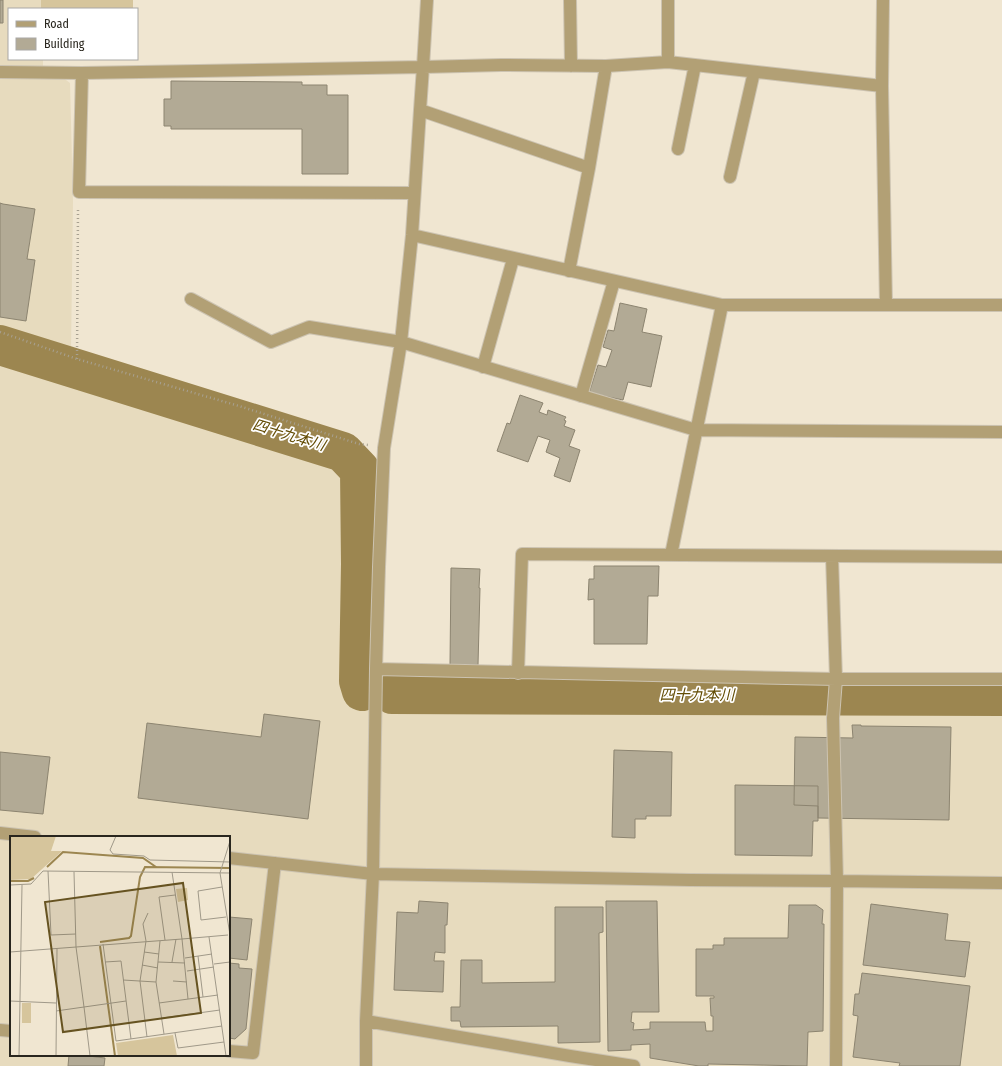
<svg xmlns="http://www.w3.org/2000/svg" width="1002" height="1066" font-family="'Fira Sans Condensed','Noto Sans JP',sans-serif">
<rect width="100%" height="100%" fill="#f0e6d1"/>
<!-- built -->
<path fill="#e7dbbe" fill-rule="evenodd" d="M0,0H41V9H9V59H43V77H62L70,83L73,202L71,351L357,450L365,459L367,475L368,665L1002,681V1066H0ZM11,837H229V1055H11Z"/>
<!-- green -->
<path fill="#d6c59c" d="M41,0H133V9H41Z"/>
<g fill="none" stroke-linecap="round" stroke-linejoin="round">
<!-- river -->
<path stroke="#9c8650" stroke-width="40" d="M0,345L343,452L360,470L361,564L359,681L362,691
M392,694L1002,696"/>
</g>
<!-- building -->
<path fill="#b2aa95" stroke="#8c8470" d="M0,0H3V23H0Z
M171,81L302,82V85H327V95H348V174H302V129H171V126H164V99H171Z
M0,203L3,204L35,209L27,259L35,260L26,321L0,317Z
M620,303L647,309L642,332L662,336L651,387L628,382L623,400L589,393L598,365L606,367L612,350L603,347L608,330L614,331Z
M520,395L543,403L539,412L547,415L548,410L566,417L564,420L566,421L564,426L575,430L569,446L580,450L570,482L554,476L560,458L546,452L550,440L538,436L528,462L497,451L507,423L510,424Z
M594,566H659L658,596H648L647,644H594V599L588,600L589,579H594Z
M451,568L480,569L479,588H480L478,665H450Z
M264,714L320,721L308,819L138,798L147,723L261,737Z
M852,725H861V726L951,727L949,820L818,818V806L794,805L795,737L853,738Z
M614,750L672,752L671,816H646V819H635V838L612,837Z
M0,752L50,757L43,814L0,810Z
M735,785L818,786V821H813L812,856L735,855Z
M419,901L448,903L447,925H445V953L435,952L434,961H444L443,992L394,990L397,912L418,913Z
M606,901H657L659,1012H632L631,1022L634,1023L633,1030L650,1029V1022H705L706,1031H713V1016H711L710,998H714V996H696V949H713V945H724V938H788L789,905H816L823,910L822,924H824L823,1031L808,1032L807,1066L708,1064V1066H699L650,1058V1044L631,1045V1050L608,1051Z
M871,904L948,914L945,940L970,942L965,977L863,965Z
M555,907H603V932L599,933L600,1042L558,1043V1026L461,1027L460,1021H451V1007H460L461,960H482V983L555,982Z
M229,917L252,919L247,960L229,958Z
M229,963L239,964V968L252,969L246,1029L235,1039L229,1038Z
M862,973L970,986L960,1066H899L900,1063L853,1057L858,1016L853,1015L855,994H859Z
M69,1055H80L105,1058L104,1066H68Z"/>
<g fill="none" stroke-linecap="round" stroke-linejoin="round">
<!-- minor casing -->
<g stroke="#ccc3b1" stroke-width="14">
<path id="minor" d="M427,0L423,67L501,65L606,66L668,62L882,86
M570,0L571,66
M668,0V62
M883,0L882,86L886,305
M0,72L82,73L423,67L420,110L412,235L401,342L384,448L379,567L376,669L373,874L366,1021V1066
M82,73L79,192L414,193
M420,110L589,168
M678,149L695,65
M730,177L754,72
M412,235L722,305
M569,271L589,168L606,66
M191,299L271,342L309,327L401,342L696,430L1002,432
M483,367L513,259
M581,396L614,281
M671,555L722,305H1002
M832,556L836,679L833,718L837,881L1002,883
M376,669L836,679H1002
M518,673L522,554L1002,557
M0,833L35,837
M229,858L373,874L690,880L837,881L836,1066
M366,1021L570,1056L634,1066
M0,1030L11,1031
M229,1051L253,1053L275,863"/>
</g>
<!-- path -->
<path stroke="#a8a191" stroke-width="2.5" stroke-dasharray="1 3" stroke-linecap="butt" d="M0,332L77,359L239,406L359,444L368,445
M77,359L78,209"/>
<!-- minor -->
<use href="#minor" stroke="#b2a075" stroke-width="12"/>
</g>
<g text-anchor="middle" stroke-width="3.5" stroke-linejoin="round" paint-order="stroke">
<!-- water labels -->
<g font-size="15" font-style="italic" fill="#634c04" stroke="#fff">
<text transform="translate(289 435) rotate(17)" y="5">四十九本川</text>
<text x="697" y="700">四十九本川</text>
</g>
</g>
<!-- overview -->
<g transform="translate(10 836)">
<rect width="220" height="220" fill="#f0e6d1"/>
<path d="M0,0H46L41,15H52L21,43L0,44ZM177,52L178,64L168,66L166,53ZM12,167H21V187H12ZM163,199L167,220H108L106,207Z" fill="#d6c59c"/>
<path fill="none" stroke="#9c8650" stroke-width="2" d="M37,31L53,16L133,22L146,31M0,45H18L24,42M90,106L119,102L121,100L130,41L135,31L220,32M90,110L105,220"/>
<path fill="none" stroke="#a09989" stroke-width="1" d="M106,0L100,14L103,18L134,20L140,24L220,26M38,35L41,99L66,98M0,49L21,48L33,35L220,37M212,51L188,55L191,84L216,81M220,99L210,37L220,5M199,101L216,220M155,104L149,61L165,59M93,108L106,205L212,190M0,116L172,103L162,36M134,116L149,118M188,120L193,161M175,122L202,118M95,126L111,125L121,203M148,126L175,127M162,126L166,103M204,128L220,126M132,129L148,132M177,135L204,131M113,144L146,146L154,198M163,145L177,146M146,146L150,105M178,163L172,103L218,99M0,165L46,167M149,167L208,159M46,175L74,171L66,111L64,36M152,182L210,174M165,197L168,212L214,206M137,201L130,145L136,105L133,88L138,77M9,220L12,49M46,220L47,113M80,220L74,171L116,165"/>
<path fill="#665321" fill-opacity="0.15" stroke="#665321" stroke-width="2" d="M173,47L191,177L53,196L35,66Z"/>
<rect width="220" height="220" fill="none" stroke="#29261e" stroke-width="2"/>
</g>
<!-- legend -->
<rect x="8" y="8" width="130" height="52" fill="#ffffff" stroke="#a9a8a5"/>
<rect x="16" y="21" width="20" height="6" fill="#b2a075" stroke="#a9a8a5"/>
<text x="44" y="28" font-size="12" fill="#29261e">Road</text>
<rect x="16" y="38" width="20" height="12" fill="#b2aa95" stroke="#a9a8a5"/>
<text x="44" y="48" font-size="12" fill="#29261e">Building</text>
</svg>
